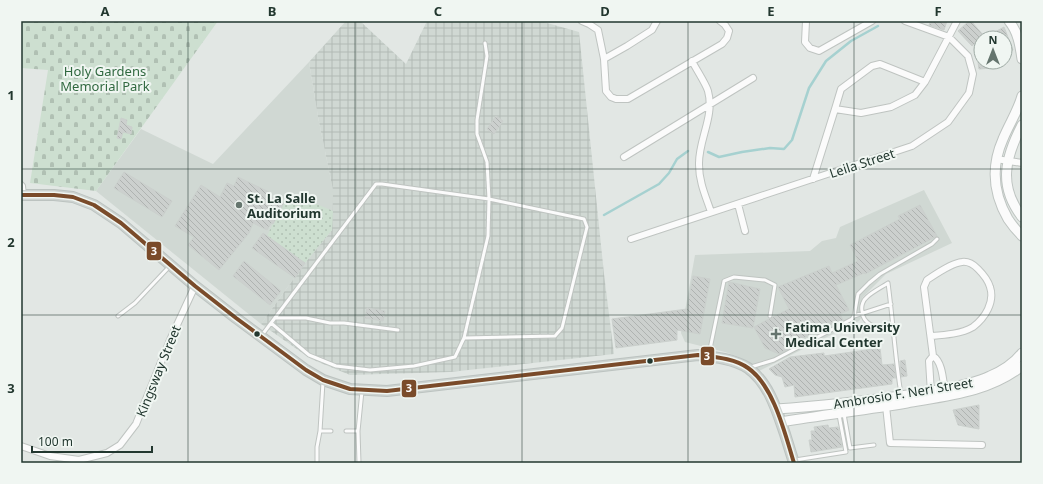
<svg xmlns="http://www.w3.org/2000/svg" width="1043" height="484" font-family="'Noto Sans',sans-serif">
<defs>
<pattern id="industrial-grid" width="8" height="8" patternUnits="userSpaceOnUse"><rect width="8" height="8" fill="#d0d8d3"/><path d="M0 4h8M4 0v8" fill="none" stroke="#b2bab5"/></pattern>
<pattern id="grass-dots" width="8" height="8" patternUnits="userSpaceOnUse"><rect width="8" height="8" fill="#cddfd0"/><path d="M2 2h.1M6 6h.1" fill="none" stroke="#b0c0b3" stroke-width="1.8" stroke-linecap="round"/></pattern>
<pattern id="cemetery-stones" width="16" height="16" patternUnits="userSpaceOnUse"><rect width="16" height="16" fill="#cddfd0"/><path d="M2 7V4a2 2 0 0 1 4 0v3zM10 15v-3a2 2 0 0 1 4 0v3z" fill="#b0c0b3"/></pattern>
<pattern id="building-back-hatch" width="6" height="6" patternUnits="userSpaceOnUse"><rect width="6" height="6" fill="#ccd0ce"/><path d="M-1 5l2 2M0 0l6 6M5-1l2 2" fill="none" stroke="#afb3b1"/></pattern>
</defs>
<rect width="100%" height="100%" fill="#e2e7e4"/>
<!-- built -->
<path fill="#d0d8d3" d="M309,62L318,117L333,190L332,230L305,263L261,324L96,191L141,129L213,164Z
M924,190L952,243L886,274L862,298L863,313L861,318L859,321L759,371L751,364L739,357L725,352L685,342L681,333L695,255L810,251L822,241L836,238L840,227Z"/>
<!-- industrial -->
<path fill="url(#industrial-grid)" d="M346,21H360L406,64L427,21H540L579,32L604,274L614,354L450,372L350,375L311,359L261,324L305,263L332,230L333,190L318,117L309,62Z"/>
<!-- grass -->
<path fill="url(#grass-dots)" d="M288,192L333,211L332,230L305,263L267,236Z"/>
<!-- cemetery -->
<path fill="url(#cemetery-stones)" d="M21,21H218L96,191L30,183L48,70L21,68Z"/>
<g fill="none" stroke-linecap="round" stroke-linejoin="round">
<!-- stream -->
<path stroke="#a6d1d0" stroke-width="2.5" d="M708,152L719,157L742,152L770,148L784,149L792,140L809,88L826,61L851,41L878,26
M604,215L659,184L669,173L677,159L688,151"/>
</g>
<!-- building -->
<path fill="url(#building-back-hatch)" stroke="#cbd0cd" d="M931,21H947L944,30L929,25Z
M969,21H971L984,36L972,46L958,31Z
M1004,27L1013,50L1005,52V38H984Z
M978,62H992V68L979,69Z
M496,116L503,121L494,134L487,129Z
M121,118L127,120L126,125L132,127L131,134L123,132L121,139L117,138Z
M124,172L172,201L162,217L114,188Z
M238,177L269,192L267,195L284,203L273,224L271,223L267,230L253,223L249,233L219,270L188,245L194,237L175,226L201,185L220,197L227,183L234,186Z
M920,205L937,236L865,274L864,273L836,285L849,310L840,314L843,320L834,325L833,323L787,346L788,349L779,354L765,348L754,327L769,319H771L773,317L789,309L778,287L829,266L832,273L858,261L850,245L900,219L898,216Z
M263,233L305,263L295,278L252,248Z
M244,261L281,291L270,305L233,276Z
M693,276L710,279L700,334L677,330V340L616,348L612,319L687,309Z
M729,282L760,289L753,328L722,323Z
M367,308L385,311L383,321L365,318Z
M880,348L882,365L894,364L896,378H892V384L795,397L794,385L785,387L782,377L775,375L769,369L790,357L824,353V356Z
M905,360L907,376L901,377L900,361Z
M979,405V429L958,425L953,410Z
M828,425L829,428L838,427L842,447L811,452L809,440H812L811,431H815L814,427Z"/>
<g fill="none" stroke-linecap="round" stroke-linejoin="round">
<!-- lane casing -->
<g stroke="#bfc4c1" stroke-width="5">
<path id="lane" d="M118,316L135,303L169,267
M854,316L891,304
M275,318H306L330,323H344L398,330
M271,323L309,355L336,366L370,370L414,366L455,357L464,338L488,236L489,199L487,162L477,134V120L487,56L485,43
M893,331C880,328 863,327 862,311C861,306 863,300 867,297C872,292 882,287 888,283C893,320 895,358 901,394
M262,335L376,184H382L489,199L584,219L587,227L562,328L555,336L464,338
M709,354L724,281L734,277L765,280L775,285L770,316
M751,367L774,360L852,319L854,316L858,294L869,283L880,274L932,244L937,239
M323,382L320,431H331
M844,414L850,448L874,445
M346,431H358L362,391
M358,431L359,463
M795,460L846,452L839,415
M317,463V447L320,431"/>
</g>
<!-- street casing -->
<g stroke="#bfc4c1" stroke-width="8">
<path id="street" d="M582,21L589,24L598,30L604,59L606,91L611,97L616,99H628L722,44L727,38L729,31L725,25L720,21
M806,21L805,42L810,48L819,51L872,21
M604,59L627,46L652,30L657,21
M692,61C696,69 706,84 708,91C715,117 698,140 699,165C699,182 706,197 711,212
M835,109L861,113L891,107L915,95L925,82L957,21
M624,157L753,78
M996,159L1022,163
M813,179L835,109L841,89L872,66L880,64L925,82
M21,185L22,186L23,195
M738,204L745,231
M631,239L912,146L948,122L969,93L973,74L968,56L949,37L905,21
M931,336C945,335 961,334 973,327C985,318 995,302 990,287C988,280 983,274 978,269C974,265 969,261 962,262C951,263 936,274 927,280L924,287L933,356C943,362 943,382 945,392
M931,393L929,361L933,356
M886,406L890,443L982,445
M21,446L50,456L79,460L107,453L120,445L136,424L170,340L195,286"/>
</g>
<!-- secondary casing -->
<g stroke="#bec4c1" stroke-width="11">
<path id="secondary" d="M1009,21C1018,32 1020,45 1022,59
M1022,96C1018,111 1009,124 1003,139C991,166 993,193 1008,219C1012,225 1017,231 1022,236
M1022,125C1005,158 998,186 1022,217
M776,409C825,406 873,400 922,393C942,389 972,385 990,376C1002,371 1014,363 1022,353
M781,422C823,415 865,410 907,403C947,396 990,392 1022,366"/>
</g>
<!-- primary casing -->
<g stroke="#bcc3c0" stroke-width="12">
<path id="primary" d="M21,195H54L73,197L94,205L121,223L195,286L236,318L306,370L323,380L350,389L387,391L698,355C715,357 733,359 748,368C769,383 777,411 785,434C788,444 791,453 794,463"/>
</g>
<!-- lane -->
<use href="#lane" stroke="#fbfbfb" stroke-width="3"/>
<!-- street -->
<use href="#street" stroke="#fbfbfb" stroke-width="6"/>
<!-- secondary -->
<use href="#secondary" stroke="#fbfbfb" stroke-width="9"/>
<!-- primary -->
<use href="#primary" stroke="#cdd3d0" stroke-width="10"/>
<!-- bus-1 casing -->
<g stroke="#f0f6f2" stroke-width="7">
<path id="bus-1" d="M21,195H54L73,197L94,205L121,223L195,286L236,318L306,370L323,380L350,389L387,391L698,355C714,357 734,358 748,368C774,386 785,434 794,463"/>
</g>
<!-- bus-1 -->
<use href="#bus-1" stroke="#7a4b2a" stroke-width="4"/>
</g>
<!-- grid -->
<path fill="none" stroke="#22372f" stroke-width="1" stroke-opacity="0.55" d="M188,21V463M355,21V463M522,21V463M688,21V463M854,21V463M21,169H1022M21,315H1022"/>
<!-- markers -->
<g fill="#65756e" stroke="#f0f6f2" stroke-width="1.5">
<circle cx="239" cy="205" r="4"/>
<path d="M774 328h4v4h4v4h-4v4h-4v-4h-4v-4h4z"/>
</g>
<g fill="#22372f" stroke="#f0f6f2" stroke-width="1.5">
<circle cx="257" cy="334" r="3.5"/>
<circle cx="650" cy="361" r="3.5"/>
</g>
<g text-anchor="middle" stroke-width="4" stroke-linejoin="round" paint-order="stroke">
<!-- park labels -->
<g font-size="13" fill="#316940" stroke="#f0f6f2">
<text x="105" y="76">Holy Gardens<tspan x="105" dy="15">Memorial Park</tspan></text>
</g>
<!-- street labels -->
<g font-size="13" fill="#22372f" stroke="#f0f6f2">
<text transform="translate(862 163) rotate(-18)" y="5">Leila Street</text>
<text transform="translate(158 371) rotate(-68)" y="5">Kingsway Street</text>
<text transform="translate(903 393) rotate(-9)" y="5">Ambrosio F. Neri Street</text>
</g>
<!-- poi labels -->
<g font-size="13" font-weight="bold" fill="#22372f" stroke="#f0f6f2" text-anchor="start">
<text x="247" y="203">St. La Salle<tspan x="247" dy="15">Auditorium</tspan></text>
<text x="785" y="332">Fatima University<tspan x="785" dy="15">Medical Center</tspan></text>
</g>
</g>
<g stroke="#f0f6f2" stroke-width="1.5">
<rect x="146" y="241" width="16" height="20" rx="4" fill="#7a4b2a"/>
<rect x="700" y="346" width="15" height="20" rx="4" fill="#7a4b2a"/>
<rect x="401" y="379" width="16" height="19" rx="4" fill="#7a4b2a"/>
</g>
<g font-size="11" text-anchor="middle" font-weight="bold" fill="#fff">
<text x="154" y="255">3</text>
<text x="707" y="360">3</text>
<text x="409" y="392">3</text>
</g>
<!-- border -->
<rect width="1043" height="484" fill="none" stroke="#f0f6f2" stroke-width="44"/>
<!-- north arrow -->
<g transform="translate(993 50)"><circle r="19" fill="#f0f6f2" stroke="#9eaaa4"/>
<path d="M0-3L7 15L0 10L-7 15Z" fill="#65756e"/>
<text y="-6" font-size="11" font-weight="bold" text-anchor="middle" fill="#22372f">N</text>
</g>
<!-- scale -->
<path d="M32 446v6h120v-6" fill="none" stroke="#22372f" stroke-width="2"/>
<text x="38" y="446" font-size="12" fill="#22372f" stroke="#f0f6f2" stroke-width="3" paint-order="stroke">100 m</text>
<rect x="22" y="22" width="999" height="440" fill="none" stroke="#22372f" stroke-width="1.5"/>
<g font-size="13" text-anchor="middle" font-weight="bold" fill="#22372f">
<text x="105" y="16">A</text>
<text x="272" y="16">B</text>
<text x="438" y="16">C</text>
<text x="605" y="16">D</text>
<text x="771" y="16">E</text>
<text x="938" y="16">F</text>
<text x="11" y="100">1</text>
<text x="11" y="247">2</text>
<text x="11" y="393">3</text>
</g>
</svg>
